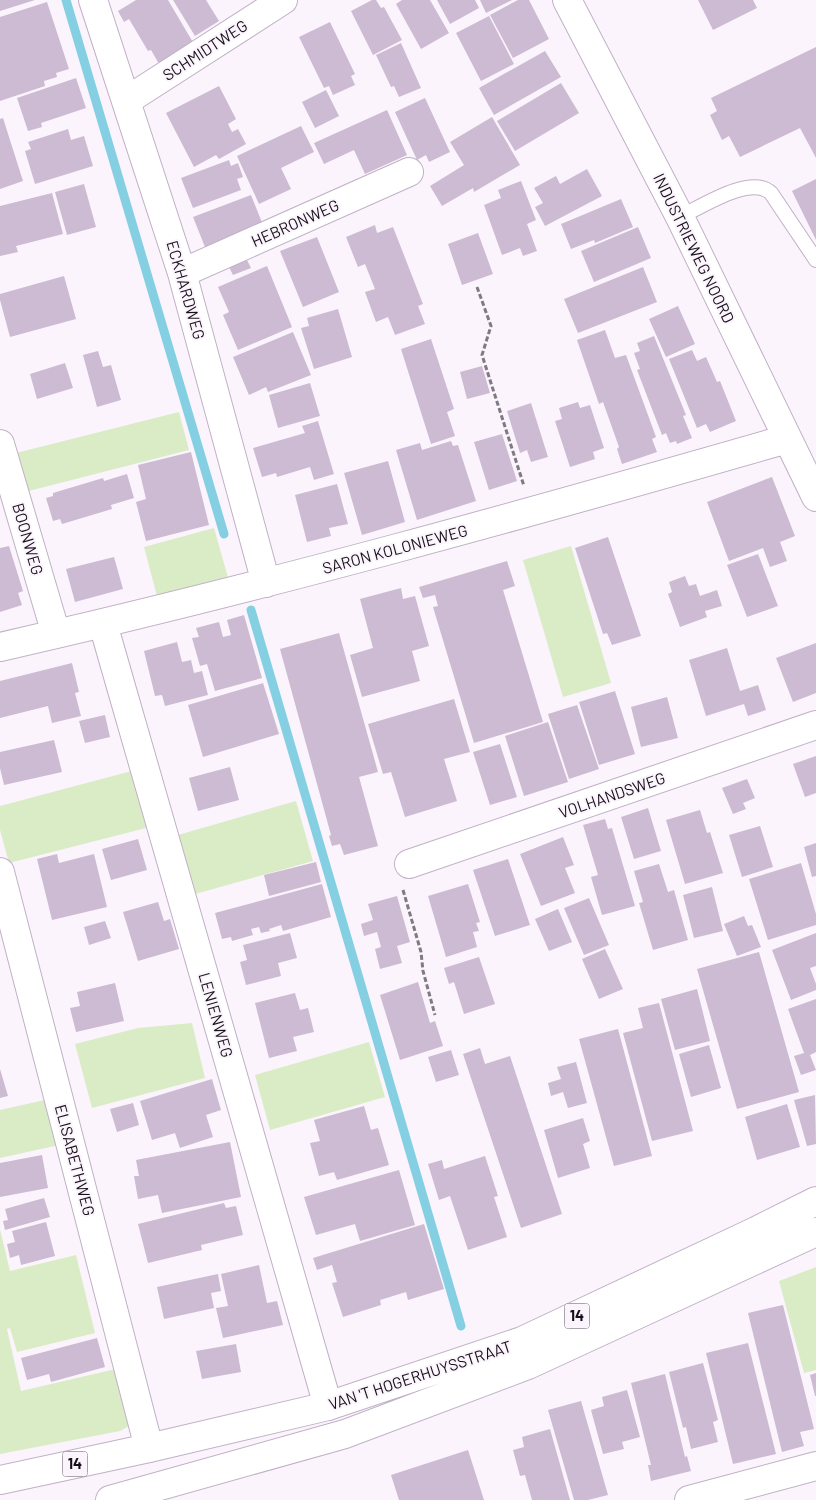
<svg xmlns="http://www.w3.org/2000/svg" width="816" height="1500" font-family="Barlow,sans-serif">
<rect width="100%" height="100%" fill="#fbf4fd"/>
<!-- green -->
<path fill="#daecc5" d="M179,412L189,450L21,493L12,454Z
M214,528L229,581L158,600L144,547Z
M571,546L611,683L563,697L523,560Z
M139,769L154,826L9,863L0,830V806Z
M296,801L313,861L188,896L171,837Z
M192,1023L205,1078L92,1108L75,1044L138,1028Z
M369,1042L385,1097L270,1130L255,1075Z
M49,1099L59,1145L0,1158V1110Z
M0,1229L10,1271L76,1255L95,1333L17,1352L10,1328L7,1329L21,1391L120,1368L129,1426L120,1431L0,1454Z
M816,1267V1370L804,1373L779,1281Z"/>
<g fill="none" stroke-linecap="round" stroke-linejoin="round">
<!-- stream -->
<path stroke="#84cfe2" stroke-width="9" d="M66,0L224,534
M251,610L461,1326"/>
</g>
<!-- building -->
<path fill="#ccbbd2" d="M0,0H35L0,11Z
M136,0H168L194,44L159,64L151,50L148,51L129,19L124,22L118,11Z
M173,0H206L219,21L195,36Z
M372,0H376L381,8L384,7L402,40L373,55L351,11Z
M402,0H430L449,33L421,49L396,4Z
M437,0H475L479,8L450,24Z
M480,0H512L486,13Z
M518,0H529L549,39L513,58L490,15Z
M698,0H753L757,8L713,30Z
M47,2L69,69L56,73L57,77L44,81L45,86L0,101V17Z
M489,16L514,64L481,81L456,33Z
M330,22L355,74L351,76L355,85L333,95L329,86L324,88L299,37Z
M401,43L421,88L399,97L394,86L391,87L376,55Z
M816,47V158L800,128L740,157L729,136L722,140L710,115L717,111L711,98Z
M545,51L561,77L494,115L479,88Z
M76,78L86,108L41,123L42,127L28,131L17,98Z
M561,83L579,113L515,151L497,121Z
M219,86L236,119L228,124L232,132L238,129L246,144L219,159L216,155L194,167L166,113Z
M326,90L339,116L315,128L302,102Z
M425,98L450,152L429,162L426,155L417,160L395,112Z
M387,110L407,155L365,174L354,150L324,164L314,143Z
M492,117L520,165L474,192L473,188L442,206L430,186L464,165L450,142Z
M3,118L23,181L0,189V119Z
M301,126L314,152L281,168L291,189L259,204L237,156Z
M68,129L71,140L84,136L93,166L35,184L25,151L31,149L28,142Z
M229,160L231,166L238,163L243,177L237,179L241,190L193,208L181,178Z
M587,169L602,196L545,226L535,207L543,203L534,188L556,176L560,184Z
M816,179V240L792,191Z
M521,181L536,220L527,224L537,251L523,256L520,248L502,255L484,205L501,198L498,190Z
M84,184L96,227L67,235L55,192Z
M52,193L63,234L16,246L18,252L0,256V206Z
M251,195L263,225L207,252L193,217Z
M621,199L633,227L595,243L594,240L571,249L561,224Z
M375,225L377,233L393,227L423,304L418,306L425,324L395,335L388,317L376,322L365,292L375,289L365,264L358,267L346,237Z
M638,227L651,258L594,282L581,251Z
M478,233L493,274L462,285L448,244Z
M317,237L339,292L303,307L280,251Z
M246,258L251,268L233,275L228,265Z
M267,266L292,327L238,350L223,315L229,312L218,287Z
M643,267L657,302L578,333L564,299Z
M64,276L76,319L10,337L0,300V294Z
M678,306L695,344L666,357L649,319Z
M338,309L352,357L314,369L301,328L309,326L307,318Z
M605,330L615,358L626,355L656,437L652,439L657,452L622,464L617,449L619,447L603,402L599,404L577,340Z
M293,332L311,375L268,392L266,387L249,395L233,357Z
M654,336L686,415L683,416L692,438L677,444L676,441L670,443L666,433L662,435L637,370L640,369L634,353L640,351L637,343Z
M431,339L454,409L447,412L455,436L431,444L401,349Z
M692,350L697,361L706,357L717,382L720,381L736,421L710,432L706,424L697,428L669,359Z
M98,351L103,367L111,365L121,400L97,407L83,355Z
M65,363L73,388L37,399L30,374Z
M482,366L490,393L467,399L460,372Z
M310,383L320,416L278,428L269,395Z
M578,402L580,408L590,405L604,448L593,452L595,459L570,467L555,421L562,419L559,408Z
M531,403L548,457L531,462L527,450L520,453L507,411Z
M318,421L334,474L314,480L310,467L277,477L276,473L262,477L253,448L305,433L302,426Z
M502,434L517,481L489,490L474,442Z
M451,441L453,446L458,445L476,501L417,520L396,450L420,443L422,450Z
M191,452L209,525L146,541L136,502L146,499L138,465Z
M388,461L405,522L362,535L344,473Z
M127,474L134,498L111,505L112,509L62,524L60,519L53,521L46,498L53,496V493L103,478L104,481Z
M772,477L795,536L780,542L787,561L770,567L763,548L729,561L707,502Z
M337,484L348,524L329,528L331,536L307,542L295,495Z
M608,537L641,636L612,645L607,633L603,634L575,548Z
M9,546L23,591L18,593L22,605L0,612V548Z
M758,554L778,606L747,617L727,565Z
M114,557L123,589L75,602L66,569Z
M507,561L515,586L503,590L543,722L474,743L433,607L438,606L435,595L423,598L419,587Z
M685,576L689,586L696,584L700,596L717,590L722,606L705,611L707,617L680,627L668,594L672,592L669,582Z
M401,588L403,599L415,596L429,646L412,651L420,681L362,697L350,655L373,648L360,599Z
M244,615L262,678L215,691L207,664L200,666L192,638L199,637L196,628L219,622L223,637L231,635L227,620Z
M339,633L378,772L359,777L378,846L344,855L340,844L332,846L329,836L331,835L280,649Z
M177,642L182,662L191,660L194,673L202,671L208,695L165,706L162,695L155,696L144,651Z
M816,643V693L793,702L776,658Z
M727,648L740,691L758,685L766,710L748,716L744,704L706,716L689,660Z
M72,663L79,692L75,693L81,716L52,723L48,706L0,718V681Z
M263,683L279,734L203,757L188,705Z
M615,691L635,754L599,765L579,702Z
M667,697L678,738L641,747L631,707Z
M454,699L470,752L444,759L457,801L405,817L391,772L383,774L368,724Z
M577,705L599,769L569,779L548,714Z
M105,715L110,737L85,743L79,721Z
M548,722L568,782L524,796L505,736Z
M54,740L62,772L4,785L0,768V752Z
M500,744L517,797L490,805L473,752Z
M816,756V793L805,797L793,764Z
M230,767L239,800L198,811L189,778Z
M747,779L755,798L743,803L746,809L733,814L722,788Z
M648,808L661,851L634,859L621,817Z
M700,810L707,833L710,832L723,873L685,884L666,820Z
M605,819L608,829L612,828L635,906L602,915L591,877L598,875L583,825Z
M760,826L773,867L742,877L729,835Z
M563,837L574,865L565,868L575,893L541,906L520,854Z
M138,839L147,870L111,880L102,849Z
M816,843V876L812,877L804,847Z
M57,854L59,863L94,854L107,907L52,920L37,859Z
M508,859L530,925L495,936L473,870Z
M316,862L321,882L269,896L264,875Z
M801,863L816,914V925L768,940L749,879Z
M659,864L668,892L674,890L688,940L653,950L639,903L643,902L634,871Z
M322,884L331,917L283,931L281,925L269,929L270,931L261,933L259,927L251,929L253,935L232,941L231,937L222,939L215,913Z
M468,884L480,922L476,923L479,931L473,932L477,947L446,957L428,896Z
M712,887L723,931L694,938L683,895Z
M397,896L410,942L397,946L402,963L380,969L375,949L381,947L377,932L364,936L361,924L373,920L368,904Z
M589,898L609,945L584,955L564,908Z
M158,902L164,921L170,919L179,949L138,961L123,912Z
M558,909L572,942L549,951L535,919Z
M744,916L748,926L752,925L761,947L737,956L724,924Z
M105,921L111,938L89,945L84,927Z
M290,933L297,958L278,963L281,976L246,985L240,962L247,960L243,945Z
M816,933V966L810,968L816,984V990L791,1000L772,950Z
M605,949L623,989L599,999L582,959Z
M759,952L799,1092L737,1109L697,969Z
M479,957L495,1004L464,1014L454,982L449,984L444,968Z
M418,982L430,1023L435,1021L443,1046L400,1060L380,995Z
M115,983L124,1021L76,1032L70,1008L80,1006L77,992Z
M697,989L710,1041L675,1050L661,999Z
M295,993L300,1010L308,1008L314,1032L293,1037L297,1051L269,1058L255,1003Z
M816,999V1052L810,1055L816,1070L801,1075L794,1056L804,1053L788,1009Z
M659,1003L693,1131L652,1141L623,1033L643,1028L638,1008Z
M618,1029L652,1156L614,1166L579,1039Z
M709,1045L721,1088L691,1097L679,1054Z
M480,1048L485,1064L510,1056L562,1214L521,1228L463,1054Z
M451,1050L459,1075L436,1082L428,1057Z
M576,1062L587,1103L568,1108L563,1092L551,1096L548,1083L561,1079L557,1067Z
M0,1069L8,1096L0,1098Z
M212,1079L221,1110L206,1115L213,1137L180,1148L175,1133L152,1140L140,1101Z
M815,1095L816,1144L807,1146L794,1100Z
M133,1103L139,1125L117,1132L110,1109Z
M787,1104L800,1147L757,1160L745,1117Z
M364,1106L371,1130L378,1128L389,1165L337,1180L334,1172L319,1176L310,1143L320,1141L314,1120Z
M583,1118L590,1141L583,1144L590,1168L558,1178L544,1130Z
M230,1142L241,1197L162,1213L158,1195L138,1199L134,1176H139L136,1160Z
M42,1155L48,1188L0,1197V1163Z
M485,1156L498,1196L494,1197L507,1237L468,1250L450,1196L439,1200L428,1164L442,1160L444,1169Z
M399,1170L415,1225L360,1241L355,1224L316,1235L304,1197Z
M44,1198L50,1217L5,1230L3,1221L8,1220L5,1209Z
M224,1203L226,1208L236,1206L243,1235L201,1245L202,1250L148,1263L138,1224Z
M46,1222L55,1256L21,1265L19,1255L10,1258L7,1244L15,1242L12,1231Z
M424,1224L444,1289L408,1300L406,1292L380,1300L381,1305L343,1317L332,1283L337,1282L332,1265L317,1270L313,1258Z
M259,1265L267,1303L277,1301L283,1325L223,1338L216,1308L228,1306L221,1274Z
M218,1274L221,1291L211,1293L214,1308L164,1319L157,1287Z
M783,1305L814,1429L800,1432L804,1446L782,1452L748,1313Z
M97,1338L105,1367L51,1382L49,1374L27,1380L21,1358Z
M748,1343L776,1454L733,1464L706,1353Z
M236,1344L241,1372L202,1379L196,1351Z
M703,1363L718,1420L713,1422L718,1442L691,1449L686,1427L683,1428L669,1372Z
M816,1373V1396H815L810,1375Z
M665,1374L685,1457L687,1456L691,1471L651,1481L648,1465H651L631,1383Z
M627,1390L640,1437L622,1442L624,1449L603,1454L591,1410L604,1406L602,1397Z
M581,1401L608,1495L588,1500H574L548,1410Z
M550,1429L570,1500H532L525,1475L520,1476L513,1450L524,1447L522,1437Z
M468,1450L484,1500H399L391,1475Z"/>
<g fill="none" stroke-linecap="round" stroke-linejoin="round">
<!-- service casing -->
<g stroke="#c1b0c6" stroke-width="16">
<path id="service" d="M680,217C701,207 751,174 771,193L816,260"/>
</g>
<!-- minor casing -->
<g stroke="#c1b0c6" stroke-width="30">
<path id="minor" d="M93,0L182,273L266,583
M567,0L680,217L816,497
M126,101L283,0
M182,273L409,172
M0,444L56,634
M103,624L328,1406
M0,647C265,587 526,514 787,439
M409,864L816,725
M0,872L149,1448
M689,1500L816,1466"/>
</g>
<!-- primary casing -->
<g stroke="#c1b0c6" stroke-width="30">
<path id="primary" d="M0,1480L149,1448L328,1406L522,1341L756,1231L816,1201
M110,1500L345,1434L528,1365L816,1232"/>
</g>
<!-- path -->
<path stroke="#7f7981" stroke-width="3" stroke-dasharray="5 2.5" stroke-linecap="butt" d="M477,287L491,326L482,355L524,486
M403,890L421,952L423,971L435,1015"/>
<!-- service -->
<use href="#service" stroke="#fff" stroke-width="14"/>
<!-- minor -->
<use href="#minor" stroke="#fff" stroke-width="28"/>
<!-- primary -->
<use href="#primary" stroke="#fff" stroke-width="28"/>
</g>
<g text-anchor="middle" stroke-width="4" stroke-linejoin="round" paint-order="stroke">
<!-- shield labels -->
<g fill="#fbf4fd" stroke="#5b545d" stroke-width="1">
<rect x="564.5" y="1303.5" width="25" height="25" rx="4"/>
<rect x="62.5" y="1451.5" width="25" height="25" rx="4"/>
</g>
<g font-size="15" font-weight="bold" fill="#161018">
<text x="577" y="1321">14</text>
<text x="75" y="1469">14</text>
</g>
<!-- street labels -->
<g font-size="16" fill="#161018" stroke="#fbf4fd">
<text transform="translate(205 50) rotate(-33)" y="6">SCHMIDTWEG</text>
<text transform="translate(295 223) rotate(-24)" y="6">HEBRONWEG</text>
<text transform="translate(694 248) rotate(64)" y="6">INDUSTRIEWEG NOORD</text>
<text transform="translate(186 290) rotate(74)" y="6">ECKHARDWEG</text>
<text transform="translate(28 539) rotate(74)" y="6">BOONWEG</text>
<text transform="translate(395 549) rotate(-15)" y="6">SARON KOLONIEWEG</text>
<text transform="translate(612 795) rotate(-19)" y="6">VOLHANDSWEG</text>
<text transform="translate(216 1015) rotate(74)" y="6">LENIENWEG</text>
<text transform="translate(75 1160) rotate(75)" y="6">ELISABETHWEG</text>
<text transform="translate(420 1375) rotate(-18)" y="6">VAN 'T HOGERHUYSSTRAAT</text>
</g>
</g>
</svg>
